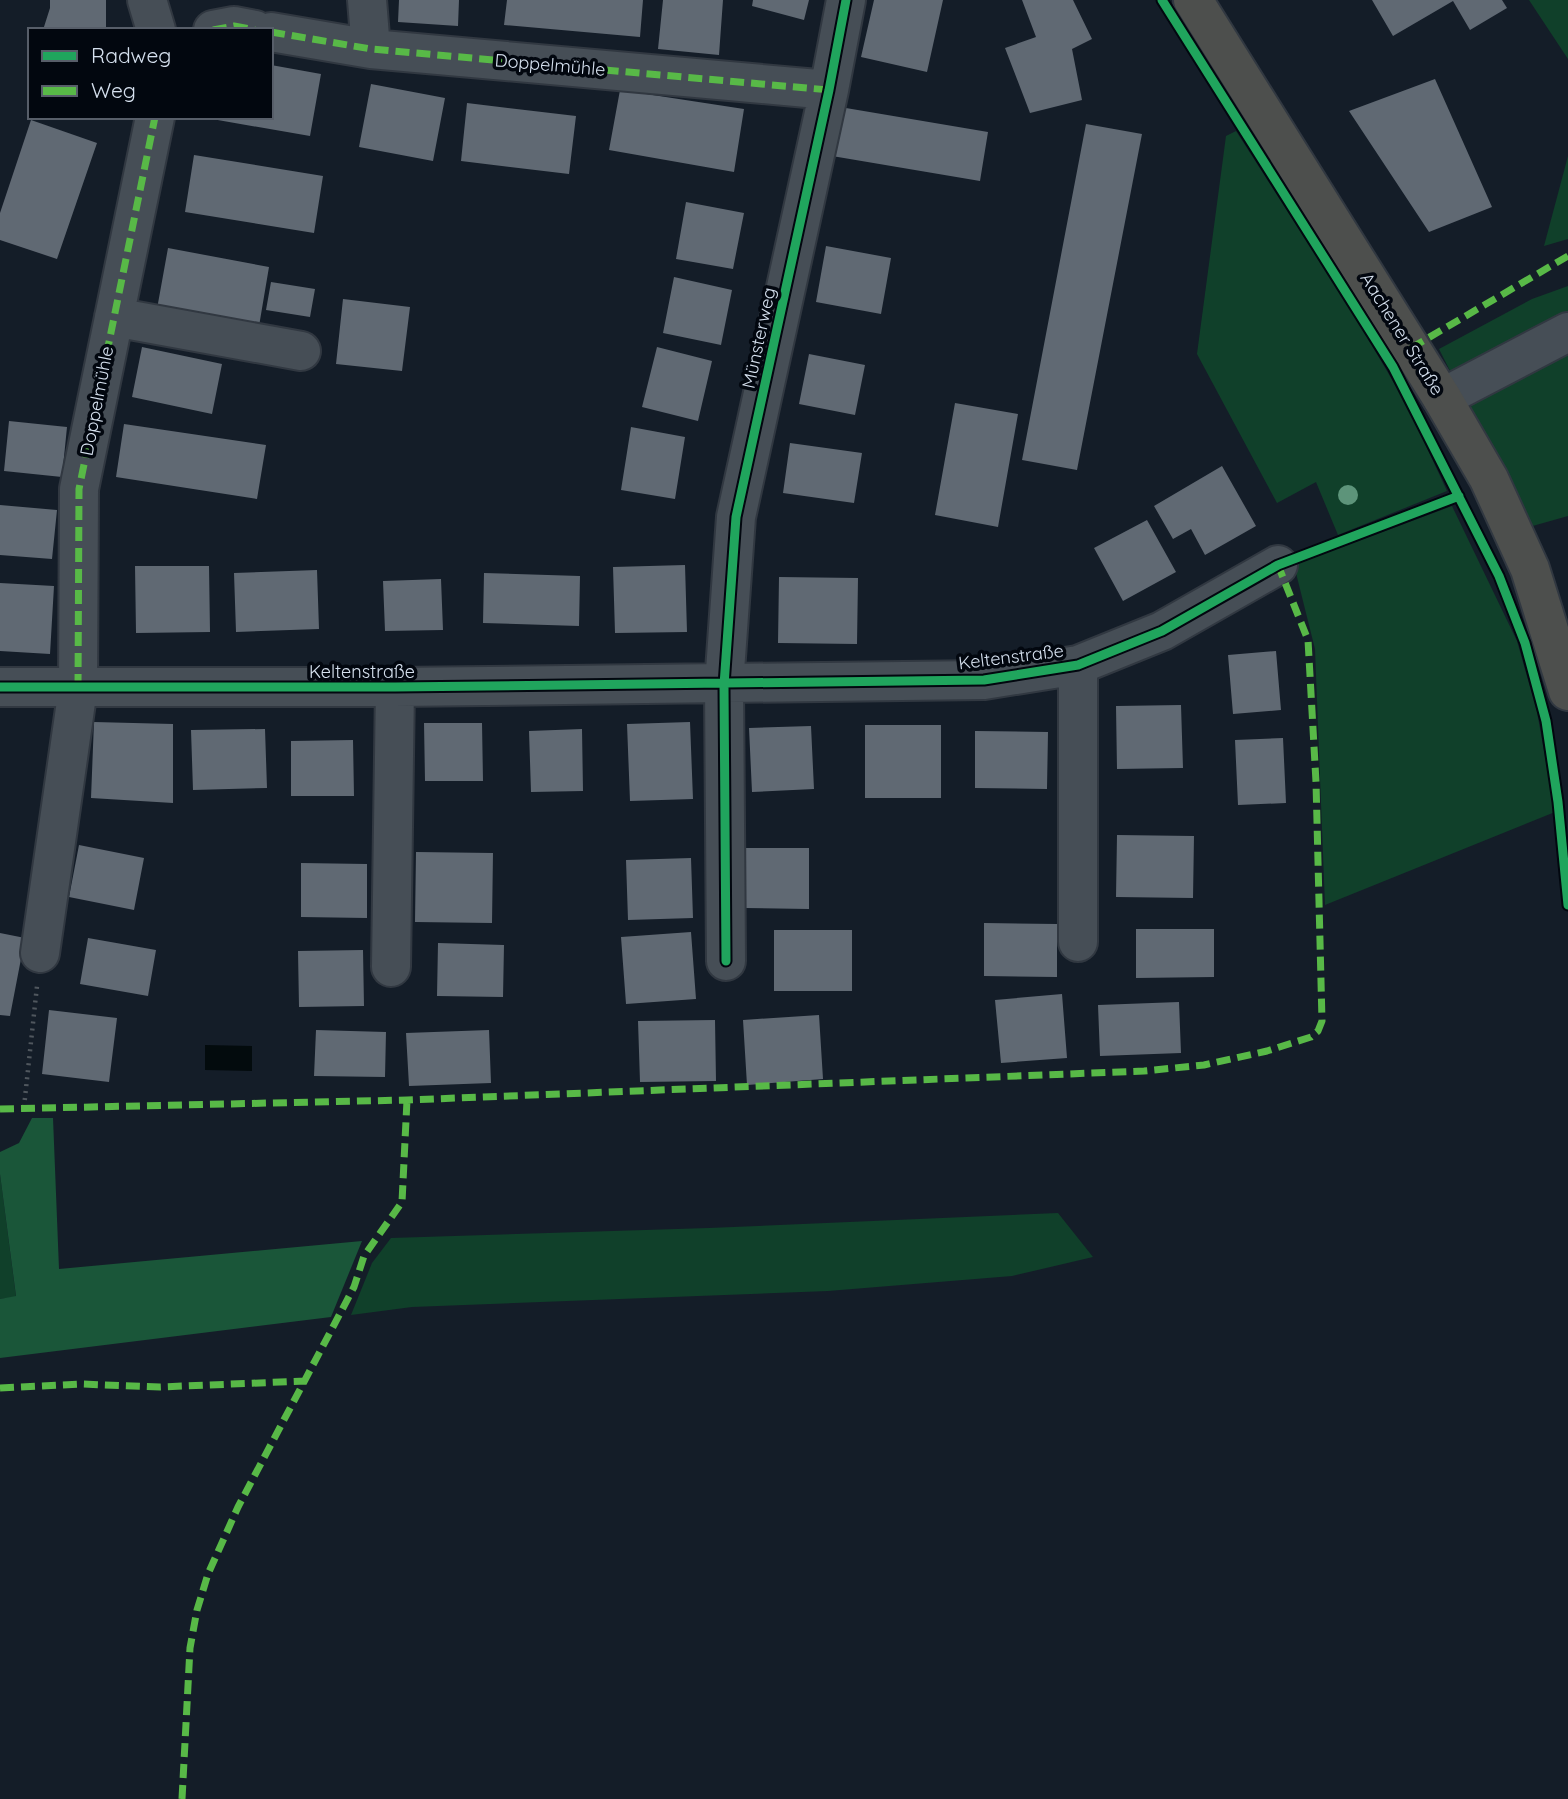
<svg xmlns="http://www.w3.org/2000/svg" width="1568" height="1799" font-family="Quicksand,sans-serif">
<rect width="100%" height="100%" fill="#141d28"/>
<!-- green -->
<path fill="#10402a" d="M1529,0H1568V59Z
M1236,131L1351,310L1407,405L1447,491L1338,535L1316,482L1277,503L1197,354L1226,136Z
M1568,156V239L1544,246Z
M1568,286V516L1529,527L1439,349L1532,299Z
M1452,506L1517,641L1537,712L1555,812L1325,905L1315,649L1294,565Z
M0,1174L16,1297L0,1299Z
M1058,1213L1093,1257L1012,1276L828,1291L412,1307L351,1315L372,1263L391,1238L709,1228Z"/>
<!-- forest -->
<path fill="#1a5639" d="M32,1118H53L59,1269L362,1241L331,1317L0,1358V1299L16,1296L0,1174V1152L19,1143Z"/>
<!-- water -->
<path fill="#030b0d" d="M205,1045L252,1046V1071L205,1070Z"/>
<!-- building -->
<path fill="#606973" d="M50,0H106V30H43L50,8Z
M399,0H459L458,26L398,22Z
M507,0H643L640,37L504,25Z
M663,0H723L719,55L658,49Z
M753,0H809L804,20L752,6Z
M874,0H943L927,72L861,57Z
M1022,0H1073L1092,39L1072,49L1082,100L1030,113L1005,48L1036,37Z
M1372,0H1502L1507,8L1470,30L1453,1L1393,36Z
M271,65L321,74L310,136L212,119L271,117Z
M1435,79L1492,207L1429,232L1349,111Z
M371,84L445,98L433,161L359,147Z
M620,90L744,109L734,172L609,150Z
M467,103L576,116L569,174L461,161Z
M840,107L988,132L980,181L832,156Z
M31,120L97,143L57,259L0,240V213Z
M1086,124L1142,134L1077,470L1022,460Z
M194,155L323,176L314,233L185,212Z
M686,202L744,213L733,269L676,259Z
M826,246L891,258L881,314L816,302Z
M168,248L269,267L257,338L155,320Z
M674,277L732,290L721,345L663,333Z
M271,282L315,289L310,317L266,310Z
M343,299L410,307L402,371L336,364Z
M142,347L222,364L212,414L132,397Z
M657,347L712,361L698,421L642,407Z
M809,354L865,365L855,415L799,404Z
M955,403L1018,414L998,527L935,515Z
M9,421L67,427L62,477L4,471Z
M124,424L266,445L257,499L116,477Z
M631,427L685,437L675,499L621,490Z
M790,443L862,453L854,503L783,493Z
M1222,466L1256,526L1205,555L1191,529L1173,539L1154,506Z
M0,505L57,510L52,559L0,555Z
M1147,520L1176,572L1123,601L1094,548Z
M685,565L687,632L615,633L613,567Z
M135,566H209L210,632L136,633Z
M317,570L319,629L236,632L234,573Z
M484,573L580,576L579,626L483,623Z
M779,577L858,578L857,644L778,643Z
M441,579L443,630L385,631L383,581Z
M0,583L54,586L50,654L0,651Z
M1276,651L1281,710L1233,714L1228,655Z
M1181,705L1183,768L1117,769L1116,706Z
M94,722L173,724V803L91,798Z
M690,722L693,799L630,801L627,724Z
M424,723H482L483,781H425Z
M865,725H941V798H865Z
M811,726L814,789L752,792L749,728Z
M265,729L267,788L193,790L191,730Z
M582,729L583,791L531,792L529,731Z
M975,731L1048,732L1047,789L975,788Z
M1283,738L1286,803L1238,805L1235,740Z
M353,740L354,796H291V741Z
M1117,835L1194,836L1193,898L1116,897Z
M79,845L144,858L134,910L69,897Z
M745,848H809V909L745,908Z
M416,852L493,853L492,923L415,922Z
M691,858L693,918L628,920L626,860Z
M301,863L367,864V918L301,917Z
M984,923L1057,924V977L984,976Z
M1136,929H1214V977L1136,978Z
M774,930H852V991H774Z
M691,932L696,999L626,1004L621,937Z
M0,933L25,938L10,1016L0,1015Z
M88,938L156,950L148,996L80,984Z
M438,943L504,945L503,997L437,996Z
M363,950L364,1006L299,1007L298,951Z
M1062,994L1067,1058L1001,1063L995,1000Z
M1179,1002L1181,1053L1100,1056L1098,1005Z
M49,1010L117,1018L109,1082L42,1074Z
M819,1015L823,1079L747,1085L743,1020Z
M715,1020L716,1081L640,1082L638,1021Z
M316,1030L386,1032L385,1077L314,1076Z
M489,1030L491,1083L409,1086L406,1033Z"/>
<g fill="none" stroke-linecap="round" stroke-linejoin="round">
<!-- minor casing -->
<g stroke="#313841" stroke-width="42">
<path id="minor" d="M147,0L156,30
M367,0L371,49
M213,30L234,26L255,30
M271,32L371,49L829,90
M114,317L301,351
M1442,398L1568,332
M0,687H395L984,680L1078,665L1162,631L1278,565
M1078,942V665
M40,953L78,688L79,489L155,117
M726,961L724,685L736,517L829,90L846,0
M391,967L395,687"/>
</g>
<!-- major casing -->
<g stroke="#313841" stroke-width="42">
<path id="major" d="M1193,0L1442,398L1489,479L1530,569L1568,691"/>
</g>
<!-- path -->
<path stroke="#50575e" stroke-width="4.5" stroke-dasharray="2 5" stroke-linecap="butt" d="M1309,554L1457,497
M24,1107L37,986"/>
<!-- minor -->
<use href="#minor" stroke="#464e56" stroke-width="38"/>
<!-- major -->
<use href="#major" stroke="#4d4f4d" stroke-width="38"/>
<!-- quiet -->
<path stroke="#58b947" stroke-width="7" stroke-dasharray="14 7" stroke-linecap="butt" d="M213,30L234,26L255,30
M271,32L371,49L829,90
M1411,348L1568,256
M78,688L79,489L155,117
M0,1109L407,1100L1144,1071L1204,1065L1267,1051L1311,1037L1318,1031L1322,1021L1316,782L1308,640L1278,565
M0,1388L81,1384L160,1387L306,1381
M182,1799L190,1648L197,1610L208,1574L238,1507L354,1287L364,1256L402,1202L407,1100"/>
<!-- cycleway casing -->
<g stroke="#02070f" stroke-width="13">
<path id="cycleway" d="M1162,0L1393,367L1499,576L1525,643L1546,721L1558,802L1568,905
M0,687H395L984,680L1078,665L1162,631L1278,565L1459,496
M726,961L724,685L736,517L829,90L846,0"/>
</g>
<!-- cycleway -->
<use href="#cycleway" stroke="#20a55d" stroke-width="9"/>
</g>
<!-- trees -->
<circle fill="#5d947a" cx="1348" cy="495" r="10"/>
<g text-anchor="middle" stroke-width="7" stroke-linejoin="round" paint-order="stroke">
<!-- street labels -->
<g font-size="18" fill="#d6e1ef" stroke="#02070f">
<text transform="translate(550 65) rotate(5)" y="6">Doppelmühle</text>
<text transform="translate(1402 334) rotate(58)" y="6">Aachener Straße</text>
<text transform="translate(759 338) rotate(-78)" y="6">Münsterweg</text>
<text transform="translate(97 401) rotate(-79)" y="6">Doppelmühle</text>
<text transform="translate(1011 657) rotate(-7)" y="6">Keltenstraße</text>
<text x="362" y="678">Keltenstraße</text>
</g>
</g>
<!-- legend -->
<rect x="28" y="28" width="245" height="91" fill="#02070f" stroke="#575e69" stroke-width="2"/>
<rect x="42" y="51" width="35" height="10" fill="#20a55d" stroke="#575e69" stroke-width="2"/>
<text x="91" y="63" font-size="21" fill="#d6e1ef">Radweg</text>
<rect x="42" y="86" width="35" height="10" fill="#58b947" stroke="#575e69" stroke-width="2"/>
<text x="91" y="98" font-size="21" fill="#d6e1ef">Weg</text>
</svg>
